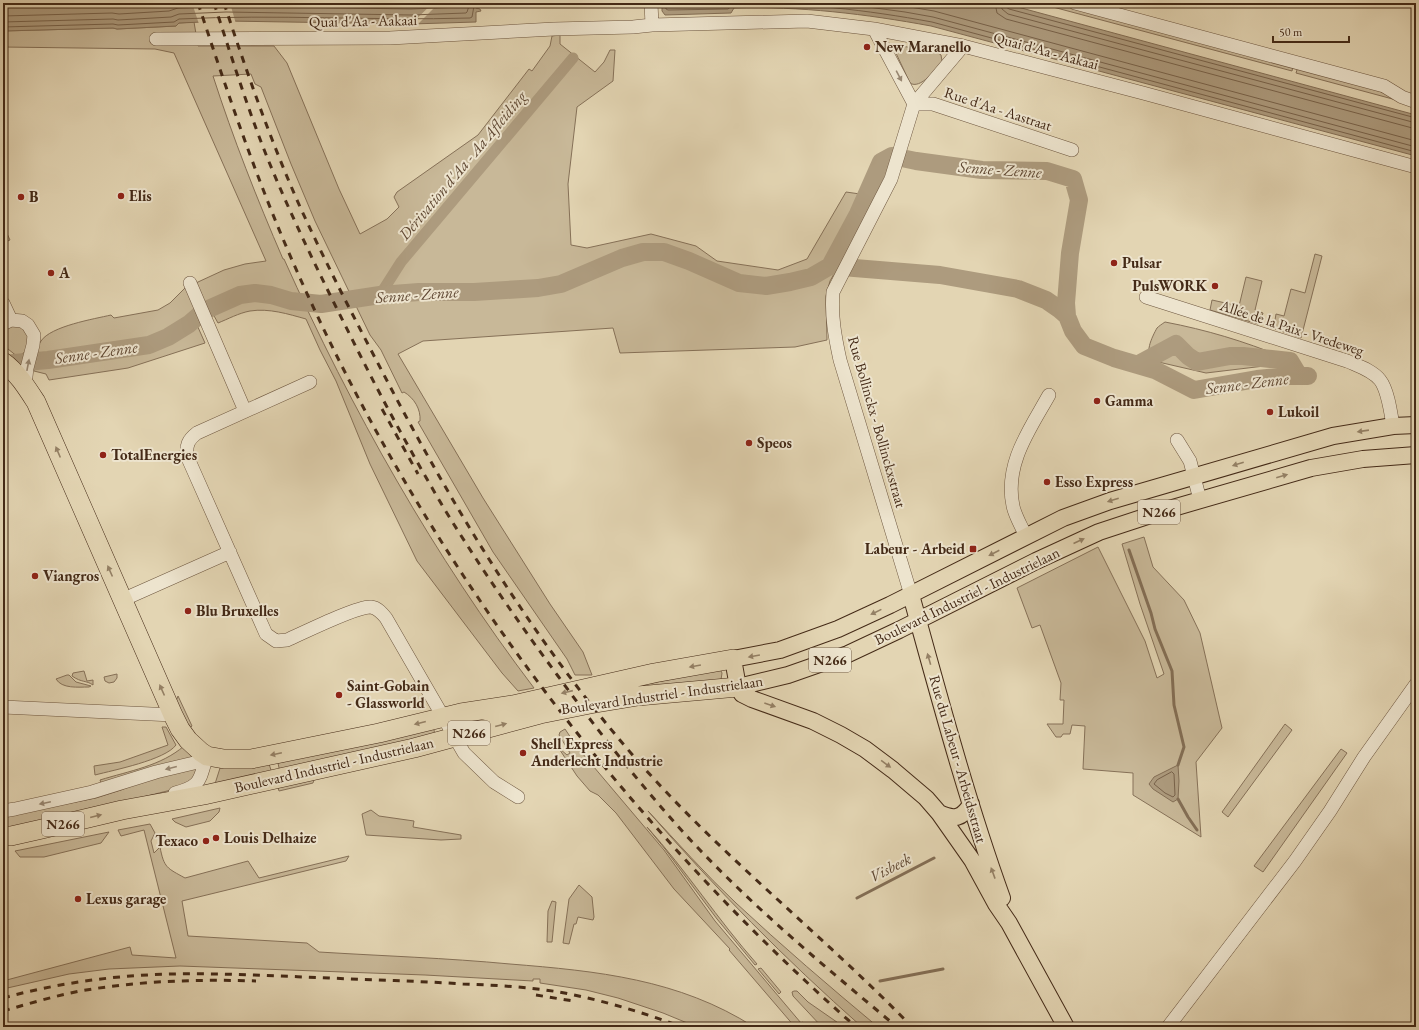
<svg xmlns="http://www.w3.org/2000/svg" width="1419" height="1030" font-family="'EB Garamond',serif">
<rect width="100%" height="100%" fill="#e3d5b3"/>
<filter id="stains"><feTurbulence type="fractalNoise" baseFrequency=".005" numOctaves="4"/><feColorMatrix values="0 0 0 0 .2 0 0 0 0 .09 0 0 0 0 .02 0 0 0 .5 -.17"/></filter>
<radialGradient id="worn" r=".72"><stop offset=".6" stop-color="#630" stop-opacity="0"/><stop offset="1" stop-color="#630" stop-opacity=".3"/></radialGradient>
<!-- green -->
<path fill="#c8b898" stroke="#867158" d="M1038,3H1062L1293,66L1292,71Z
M194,22L198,46H274L287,63L339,189L360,234L387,219L399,207L394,197L397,192L478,135L529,69L532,71L550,46L552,36L560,35V44L595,72L604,62L610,50H615L613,81L577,107L568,184L571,245L587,248L651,234L696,246L717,261L778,270L807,259L846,192L874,196L856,236L830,281L826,296L827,340L795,347L620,353L613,328L423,341L398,354L483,498L550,604L583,652L592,675H575L567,659L493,552L418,422L420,421C421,409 414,398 404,392L402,393L381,350L370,335L315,221L291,164L261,87L255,84L251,74L213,76C233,138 257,199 283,259H284C352,411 434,556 534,688L518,691L502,673L417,561L370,464L336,381L320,350L306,319C288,314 269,308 250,311C239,313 228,319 218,323L213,314L197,325L205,343L128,368L49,380L46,374L34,371C34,362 36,348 41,341C51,326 94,319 111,315L114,318L158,310L170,303L185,288L224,270L245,264L266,261L174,53L155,49L3,47V31L113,28L117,29L176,26L179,23Z
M897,45L938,53L941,55L942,61C937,69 920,90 910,83L895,51Z
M1298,67L1369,86L1400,101L1296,73Z
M3,227H4L10,240L3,243Z
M1315,254L1322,256L1301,338L1275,329L1274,326L1276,314L1284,316L1291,289L1305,293Z
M1246,277L1262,281L1255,310L1263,313L1260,322L1258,324L1210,310L1212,300L1239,306Z
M1165,322C1207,330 1243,341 1283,357L1281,364L1206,373L1154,361C1143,355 1152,337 1157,328C1159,326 1162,324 1165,322Z
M14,325L22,328L27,334L29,340L26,351L18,357L3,345V329Z
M1144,537L1153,567L1184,600L1200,633L1222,728L1196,762L1201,837L1133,795V773L1083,769L1085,726L1072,725L1070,734H1063L1061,737H1056L1047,724H1063L1064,700H1060L1061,683L1040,625L1032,628L1017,588L1098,547L1145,641L1157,678L1164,674L1140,604L1122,544Z
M720,669L722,673L721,680L465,725L467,721Z
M84,671L87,681L93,680V685C86,680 82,683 72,676L73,673Z
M117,674V678L114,682L109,683L105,681L104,677Z
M67,675H69L76,682L91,686L89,687C78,687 62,689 56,679Z
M178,696L192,726L187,731L175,704Z
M1285,724L1292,730L1228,817L1222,812Z
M429,726L434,730L435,735L284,771L279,768L278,763Z
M162,727H166L176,745C165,760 114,770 95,775L94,766L120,762L168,745Z
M565,729L577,747L664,850L715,921L801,1023L803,1022L807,1027H795L729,950L730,949L674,889L616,813L598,795L590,791L577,776L554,741L560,749L567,755L570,753L559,735L560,732Z
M184,746L193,758L102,785L100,780C129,771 161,766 184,746Z
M1341,749L1347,753L1263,872L1254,866Z
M269,764L271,770L269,774L214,787L221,765Z
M195,766L197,770L190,784L183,787L3,832V816L96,798L121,790L152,777Z
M315,776L313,783L279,791L278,788Z
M220,808L219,812L210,821L186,827L175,822L172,819Z
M371,810L379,816L414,821L413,827L461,835V839L441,840L366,835L362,814Z
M648,811C677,842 705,874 736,903C782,946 830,987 878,1027H862C786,960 714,887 648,811Z
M150,824L155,833L151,841L154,853L160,847C164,868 167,868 185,878L248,861L259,878L349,856L346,861L182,901L188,936L307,943L319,952C383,956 447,958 510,964C597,971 679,979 754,1027H697L663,1013L618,998L586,990L540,983V979H533V981L425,975L180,966L109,969L69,974L3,989V981L130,947L132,955L176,958L144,830L121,836L118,830Z
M647,827C686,870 718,920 757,964L755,965L717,919L665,849Z
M109,832L101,843L44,857H20L15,851Z
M579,885L592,897L594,917L593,920L578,917L576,924H574L569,944L563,943L569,899Z
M552,901L556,902L552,942H547L548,911Z
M761,968L781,992L779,994L758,969Z
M794,991H797L808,1002L844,1027H822L793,996L792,992Z"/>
<!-- water -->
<path fill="#ad9b7e" stroke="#836e55" d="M3,3H476L480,4V6L476,8L480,9L481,11L476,12V22L411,24L226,21L179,23L176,26L117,29L113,28L3,31Z
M662,3H1003L1416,115V156L931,26C866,14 800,6 734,8L731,13L665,15L662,11Z
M1178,765L1179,781L1178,799L1173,802L1153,789L1149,784L1154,777Z"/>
<!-- pier -->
<path fill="#e3d5b3" d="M192,3H230L236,24H199Z
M433,3H450L434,8L418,24H411Z"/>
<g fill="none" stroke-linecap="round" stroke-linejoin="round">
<!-- shore -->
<path stroke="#78624a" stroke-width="1" d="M665,3L666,9L668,10L728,9L734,4C800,2 867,10 932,22L1416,152
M670,3L673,5L725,4L726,3
M838,3L905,12L933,17L1416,147
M886,3L934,11L982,24L1416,141
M995,3L997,13L1006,19L1416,129
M1001,3L1002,9L1008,14L1416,123
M1006,3V7L1009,9L1416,118
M3,16L112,13L119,14L169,11L178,8L225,6L411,9L461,7L463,3
M3,22L113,19L118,20L171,17L179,14L226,12L411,15L466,13L467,12L470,3
M3,27L113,24L118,25L174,22L179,19C276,14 373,21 470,18L472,17L474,6L476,3
M1172,772L1174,774L1175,795L1173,797L1165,793L1154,784L1157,780Z"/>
<!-- stream -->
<path stroke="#836e55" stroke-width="3" d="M1129,550L1151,613L1155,629L1172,671L1174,705L1184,747L1178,765
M1178,799L1188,817L1197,830
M857,898L934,858
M880,981L943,969"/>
<!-- canal -->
<path stroke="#ad9b7e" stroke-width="11" d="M380,295L401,262L573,58"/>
<!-- river -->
<path stroke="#ad9b7e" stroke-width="18" d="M830,266L858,214L881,162L892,156L916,161L982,170L1047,171L1073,179L1079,200L1070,253L1066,303L1067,316
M3,364L48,360L149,345L168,337L189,324L204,311L240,295L255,293L271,295L291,301L321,304L380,295L419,292H474L538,288L561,284L622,258L643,252H664L689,261L739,283L766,286L790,282L811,277L830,266L940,275L1018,289L1046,300L1059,309L1067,316L1073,331L1084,346L1114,358L1155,370L1194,390L1257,379L1288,376H1308
M1137,365L1176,344L1188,356L1197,362L1230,356H1243L1290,361L1299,376"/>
<!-- minor casing -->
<g stroke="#6c553e" stroke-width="14">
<path id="minor" d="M651,3L652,25
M1075,3L1384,86L1402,97L1416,102
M874,29L914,104
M156,39L390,38L554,29L633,27L652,25L807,21L874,29L963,46L1143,93L1416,167
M914,104H933L1072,150
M190,283L245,411
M1146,297L1347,361C1358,366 1372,370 1380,380C1388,390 1391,414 1393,426
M3,303L11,320
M3,324L11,320L22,321L28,325L34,335L33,345L27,368L25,385
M310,382L197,433C188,440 186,445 187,456L266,634L276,641L287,640C303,633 357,606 371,607C378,608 382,613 386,618L464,753L494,782L518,797
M1177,440L1190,461L1200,500
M1026,537C1022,527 1015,516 1013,506C1004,464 1030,429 1049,395
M911,595L840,360C835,337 831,316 833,292L891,179L914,104L963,46
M122,600L230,552
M3,707L173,715
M175,793C202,786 199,780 207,756
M3,811L15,809L92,792L156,772L198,762L207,756
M1168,1027L1295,861L1330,811L1364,757L1416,684"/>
</g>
<!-- major casing -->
<g stroke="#442a17" stroke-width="18">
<path id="major" d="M911,595C939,696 966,798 1002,898
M738,687L788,675L848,654L899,630L1036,561L1099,532L1166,510L1311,468L1363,459L1416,455
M939,813C954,820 962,819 971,804
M1066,1027L1009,923L996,904L972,860L939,813L926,798L893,770L865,749L841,735L813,721L752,699L742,694L738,687L733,659L780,650L838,629L890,605L1063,518L1110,501L1333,436L1393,426L1416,425"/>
</g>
<!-- highway casing -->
<g stroke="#442a17" stroke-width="20">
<path id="highway" d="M3,362C17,372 27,388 36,402L173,715L180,729L188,740L201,752L207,756L224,759H251L379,733L461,713L513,705L654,673L733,659
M3,836H11L42,829L122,810L204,795L414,748L540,714L590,704L638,696L738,687"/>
</g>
<!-- minor -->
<use href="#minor" stroke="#ede4ce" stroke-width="13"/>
<!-- major -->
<use href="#major" stroke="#e3d5b3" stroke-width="16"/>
<!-- highway -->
<use href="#highway" stroke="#e3d5b3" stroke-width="19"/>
<!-- rail -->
<path stroke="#442a17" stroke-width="3" stroke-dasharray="7 7" stroke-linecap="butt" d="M198,3C226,88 254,172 289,253C417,550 615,814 856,1027
M214,3C231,55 247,107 267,157C293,221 324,283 355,345C383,401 413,456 445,510C480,567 518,622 558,676C597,730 639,783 684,833C749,904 823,965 897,1027
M224,3C247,73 271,142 301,209C330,272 362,333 394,394C463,524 540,649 637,760C721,856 823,935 912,1027
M382,409L418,474
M536,995L573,1001
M3,998C58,983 116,975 173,974C225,973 277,976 329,978C374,980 418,981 463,984C495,985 528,987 559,992C602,1000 642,1012 682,1027
M3,1011C28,1004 54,996 80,991C138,981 197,979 256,981"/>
</g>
<!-- one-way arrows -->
<defs><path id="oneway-solid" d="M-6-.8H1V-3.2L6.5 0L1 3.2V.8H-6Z"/></defs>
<g fill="#988772">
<use href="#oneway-solid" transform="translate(899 76) rotate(62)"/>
<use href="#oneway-solid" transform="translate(28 365) rotate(-79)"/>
<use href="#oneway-solid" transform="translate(171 768) rotate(166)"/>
<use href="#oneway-solid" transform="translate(45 803) rotate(168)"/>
</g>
<g fill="#948065">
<use href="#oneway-solid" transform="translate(1363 431) rotate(172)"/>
<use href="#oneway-solid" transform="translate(58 452) rotate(-113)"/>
<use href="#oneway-solid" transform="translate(1238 464) rotate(163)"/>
<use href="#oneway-solid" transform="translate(1282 476) rotate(-16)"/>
<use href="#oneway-solid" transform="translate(1113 500) rotate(163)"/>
<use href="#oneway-solid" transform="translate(1079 541) rotate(-24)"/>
<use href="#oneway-solid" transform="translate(994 553) rotate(153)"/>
<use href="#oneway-solid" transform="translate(110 571) rotate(-114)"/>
<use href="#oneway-solid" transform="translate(876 612) rotate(154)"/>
<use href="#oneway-solid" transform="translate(754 656) rotate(170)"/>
<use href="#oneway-solid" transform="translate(929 659) rotate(-106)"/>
<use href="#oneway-solid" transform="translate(695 666) rotate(170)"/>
<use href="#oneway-solid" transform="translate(162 690) rotate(-114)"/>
<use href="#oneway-solid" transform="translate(567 692) rotate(167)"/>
<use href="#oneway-solid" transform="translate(770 705) rotate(19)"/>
<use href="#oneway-solid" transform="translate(420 723) rotate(166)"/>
<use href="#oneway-solid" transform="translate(501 725) rotate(-15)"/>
<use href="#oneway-solid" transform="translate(276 754) rotate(168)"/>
<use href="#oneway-solid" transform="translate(886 764) rotate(36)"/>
<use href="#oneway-solid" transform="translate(96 816) rotate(-14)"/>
<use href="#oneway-solid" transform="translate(993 873) rotate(-110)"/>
</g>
<!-- markers -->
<g fill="#8f2418" stroke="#ede4ce" stroke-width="1.5">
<circle cx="867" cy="47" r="4"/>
<circle cx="121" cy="196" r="4"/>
<circle cx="21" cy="197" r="4"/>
<circle cx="1114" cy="263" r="4"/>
<circle cx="51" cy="273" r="4"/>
<circle cx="1215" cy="286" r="4"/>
<circle cx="1097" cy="401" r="4"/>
<circle cx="1270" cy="412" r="4"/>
<circle cx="749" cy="443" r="4"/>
<circle cx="103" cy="455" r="4"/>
<circle cx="1047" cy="482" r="4"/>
<rect x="969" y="545" width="8" height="8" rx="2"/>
<circle cx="35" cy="576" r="4"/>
<circle cx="188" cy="611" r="4"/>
<circle cx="339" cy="695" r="4"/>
<circle cx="523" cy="753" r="4"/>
<circle cx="216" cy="838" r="4"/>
<circle cx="206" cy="841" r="4"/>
<circle cx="78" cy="899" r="4"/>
</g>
<g text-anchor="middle" stroke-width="4" stroke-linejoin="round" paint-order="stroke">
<!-- shield labels -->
<g fill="#ede4ce" stroke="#77624e" stroke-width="1">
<rect x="1138" y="500" width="42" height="24" rx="3"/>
<rect x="809" y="648" width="42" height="24" rx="3"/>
<rect x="448" y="721" width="42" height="24" rx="3"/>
<rect x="42" y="812" width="42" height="24" rx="3"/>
</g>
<g font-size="14" font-weight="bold" fill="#442a17">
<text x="1159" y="517">N266</text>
<text x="830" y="665">N266</text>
<text x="469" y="738">N266</text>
<text x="63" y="829">N266</text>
</g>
<!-- street labels -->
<g font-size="15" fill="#442a17" stroke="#ede4ce">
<text transform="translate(363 21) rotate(-1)" y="5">Quai d'Aa - Aakaai</text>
<text transform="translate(1046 51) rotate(15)" y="5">Quai d'Aa - Aakaai</text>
<text transform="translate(998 109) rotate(18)" y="5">Rue d'Aa - Aastraat</text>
<text transform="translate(1292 328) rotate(18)" y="5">Allée de la Paix - Vredeweg</text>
<text transform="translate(877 422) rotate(74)" y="5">Rue Bollinckx - Bollinckxstraat</text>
<text transform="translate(967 596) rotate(-26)" y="5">Boulevard Industriel - Industrielaan</text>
<text transform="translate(662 695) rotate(-8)" y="5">Boulevard Industriel - Industrielaan</text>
<text transform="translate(958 759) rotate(74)" y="5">Rue du Labeur - Arbeidsstraat</text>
<text transform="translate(334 765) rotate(-13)" y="5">Boulevard Industriel - Industrielaan</text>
</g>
<!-- poi labels -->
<g font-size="15" font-weight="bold" fill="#442a17" stroke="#ede4ce" text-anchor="start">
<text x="875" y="52">New Maranello</text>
<text x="129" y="201">Elis</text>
<text x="29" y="202">B</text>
<text x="1122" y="268">Pulsar</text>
<text x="59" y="278">A</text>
<text x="1207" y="291" text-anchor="end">PulsWORK</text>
<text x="1105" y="406">Gamma</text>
<text x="1278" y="417">Lukoil</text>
<text x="757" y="448">Speos</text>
<text x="111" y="460">TotalEnergies</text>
<text x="1055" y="487">Esso Express</text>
<text x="965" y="554" text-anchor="end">Labeur - Arbeid</text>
<text x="43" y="581">Viangros</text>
<text x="196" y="616">Blu Bruxelles</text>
<text x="347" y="691">Saint-Gobain<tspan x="347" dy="17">- Glassworld</tspan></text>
<text x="531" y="749">Shell Express<tspan x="531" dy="17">Anderlecht Industrie</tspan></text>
<text x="224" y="843">Louis Delhaize</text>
<text x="198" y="846" text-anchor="end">Texaco</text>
<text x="86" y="904">Lexus garage</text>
</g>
<!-- water labels -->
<g font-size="16" font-style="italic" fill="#5e4631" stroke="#ede4ce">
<text transform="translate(462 165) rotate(-50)" y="6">Dérivation d'Aa - Aa Afleiding</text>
<text transform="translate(1000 169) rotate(4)" y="6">Senne - Zenne</text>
<text transform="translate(417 294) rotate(-4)" y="6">Senne - Zenne</text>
<text transform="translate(96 352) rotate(-8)" y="6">Senne - Zenne</text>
<text transform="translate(1247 383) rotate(-7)" y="6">Senne - Zenne</text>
<text transform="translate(890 867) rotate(-27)" y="6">Visbeek</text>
</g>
</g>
<!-- margin -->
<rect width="1419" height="1030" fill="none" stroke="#e3d5b3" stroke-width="16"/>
<rect x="4" y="4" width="1411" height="1022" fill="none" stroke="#442a17" stroke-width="2"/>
<rect x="8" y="8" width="1403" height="1014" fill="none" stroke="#442a17"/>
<!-- scale -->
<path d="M1273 36v6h76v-6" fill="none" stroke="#442a17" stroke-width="2"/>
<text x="1279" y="36" font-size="12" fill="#442a17" stroke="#ede4ce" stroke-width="3" paint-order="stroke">50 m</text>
<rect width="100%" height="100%" filter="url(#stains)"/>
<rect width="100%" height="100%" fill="url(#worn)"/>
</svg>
